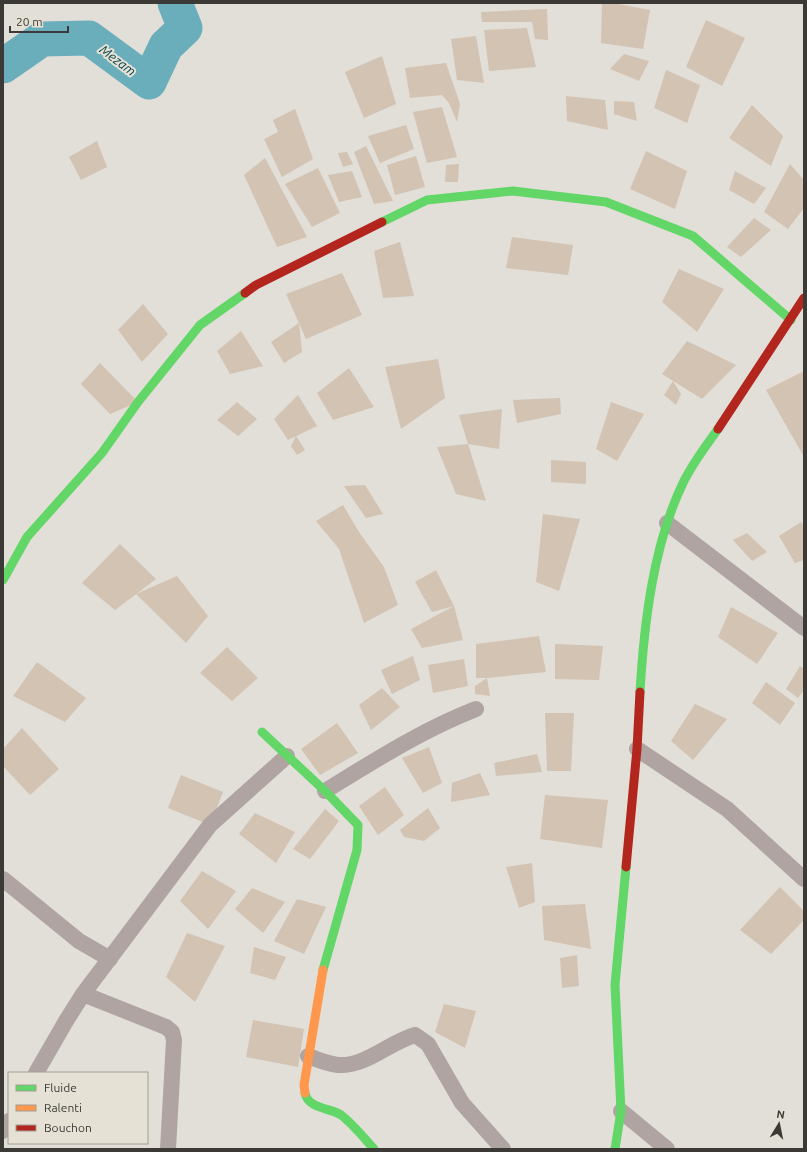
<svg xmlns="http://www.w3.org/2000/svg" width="807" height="1152" font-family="Ubuntu,sans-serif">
<rect width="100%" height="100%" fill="#e2dfd8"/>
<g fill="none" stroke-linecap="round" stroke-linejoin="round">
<!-- river -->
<path stroke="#6aadbb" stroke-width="35" d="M3,66L42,39L89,38L149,82L166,46L185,28L175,3"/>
</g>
<!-- building -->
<path fill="#d2c3b3" d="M602,3H613L650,10L643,49L601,43Z
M547,9L548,40L535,39L532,22H482L481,12Z
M706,20L745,38L722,86L686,67Z
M527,28L536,67L489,71L484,30Z
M476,36L484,83L457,80L451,39Z
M624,54L649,61L639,81L610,69Z
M382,56L396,104L364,118L345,72Z
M446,63L460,104L457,122L449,103L442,95L410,98L405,68Z
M666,70L700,85L687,123L654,108Z
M566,96L605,100L608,130L567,121Z
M614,101L634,102L637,121L614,114Z
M752,105L783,136L771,166L729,138Z
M442,107L457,157L427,163L413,112Z
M295,109L313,159L282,177L264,139L278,132L273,120Z
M406,125L414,149L380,163L368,136Z
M97,141L107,167L81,180L69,157Z
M366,146L393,201L374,204L354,152Z
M646,151L687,171L675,209L630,189Z
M347,152L353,164L343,167L338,153Z
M416,156L425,187L395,195L387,165Z
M265,158L307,237L277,247L244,175Z
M459,164L458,182H445L446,165Z
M790,164L804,180V208L788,229L764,212Z
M318,168L340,213L312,227L285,184Z
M352,171L362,197L339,202L328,175Z
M735,171L766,188L754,204L729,190Z
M754,218L771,230L741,257L727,247Z
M512,237L573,245L568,275L506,268Z
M400,242L414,296L383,298L374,251Z
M679,269L724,289L697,332L662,302Z
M342,273L362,315L306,339L299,323L302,352L284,363L271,342L299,323L286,294Z
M143,304L168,334L142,362L118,330Z
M241,331L263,366L230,374L217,351Z
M687,341L736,365L702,399L662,374Z
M438,359L445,398L401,429L385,367Z
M100,363L138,402L110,414L81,384Z
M349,368L374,407L333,420L317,393Z
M804,371V457L766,390Z
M673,381L681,394L676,405L664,395Z
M298,395L317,426L288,440L274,419Z
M560,398L561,414L517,423L513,400Z
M237,402L257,419L238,436L217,420Z
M611,402L644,414L617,461L596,449Z
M502,409L499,449L468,444L486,501L456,494L437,447L468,444L459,415Z
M296,436L305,450L297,455L291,446Z
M551,460L586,462V484L551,482Z
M365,485L383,514L366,518L344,486Z
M343,505L359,532L384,567L398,605L364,623L339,549L316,521Z
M543,514L580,519L559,591L536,582Z
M801,522L804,526V560L795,563L779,536Z
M747,533L767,552L752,561L733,540Z
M120,544L156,579L115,610L82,583Z
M436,570L454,606L463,640L422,648L411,629L454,606L432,612L415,582Z
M177,576L208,616L186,643L136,594Z
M731,607L778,633L757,664L718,637Z
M539,636L546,672L487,678L490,696L475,694V686L487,678H476V644Z
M555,644L603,646L599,680L555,679Z
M227,647L258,678L232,701L200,673Z
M413,656L420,680L392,694L381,670Z
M464,659L468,686L433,693L428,665Z
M37,662L86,698L65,722L13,696Z
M800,666L804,669V690L798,698L786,689Z
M766,682L795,703L780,725L752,703Z
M382,688L400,707L371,730L359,705Z
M695,704L727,719L693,760L671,741Z
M545,713H574L571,771H547Z
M337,723L358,753L320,775L301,749Z
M22,728L59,769L30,795L3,766V749Z
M429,747L442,783L423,793L402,758Z
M537,754L542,772L496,776L494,763Z
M480,773L490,795L451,802L452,783Z
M181,775L223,792L210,825L168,808Z
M385,787L404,815L378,835L359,806Z
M545,795L608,800L602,848L540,839Z
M428,808L440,828L424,841L404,837L400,830Z
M325,809L339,821L310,859L293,849Z
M255,813L295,832L276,863L239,834Z
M532,863L535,902L519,908L506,867Z
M202,871L236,891L208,929L180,901Z
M780,887L804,911V920L771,954L740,930Z
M252,888L285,902L263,933L235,909Z
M297,899L326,907L304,954L274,941Z
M585,904L591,949L544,940L542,906Z
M187,933L225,946L195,1002L166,977Z
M254,947L286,957L275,980L250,973Z
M577,955L579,986L562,988L560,958Z
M444,1004L476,1011L465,1048L435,1032Z
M253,1020L304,1029L298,1067L246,1057Z"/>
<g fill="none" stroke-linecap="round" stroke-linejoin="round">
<!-- street -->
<path stroke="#b0a4a3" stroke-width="16" d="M667,523L804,628
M637,749L727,809L804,879
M325,791C374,761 422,730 476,709
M3,879L79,941L110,959
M83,994L166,1027L172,1032L174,1040L168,1149
M308,1056C318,1060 328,1064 338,1065C365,1067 390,1042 415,1035L428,1044L462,1103L503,1149
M36,1073L66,1021L83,994L210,825L287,756
M621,1111L667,1149
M3,1131L9,1121"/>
<!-- fast -->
<path stroke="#63d668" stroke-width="9" d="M382,222L427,200L513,191L606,202L693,236L791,320
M3,580L27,537L102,453L138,402L200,325L245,293
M640,692C644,624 653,545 683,483C692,464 706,446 718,429
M262,732L325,791L358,825L357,850L323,970
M305,1093C308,1109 331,1108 341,1115C353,1124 364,1138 374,1149
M615,1149L621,1111L615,985L626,867"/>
<!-- slow -->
<path stroke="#ff974d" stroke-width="9" d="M305,1093L304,1085L323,970"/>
<!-- jam -->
<path stroke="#b3261e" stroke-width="9" d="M245,293L256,285L382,222
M718,429L804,298
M626,867L637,749L640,692"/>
</g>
<g text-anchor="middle" stroke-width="4" stroke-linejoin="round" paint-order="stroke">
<!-- water labels -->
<g font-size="13" font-style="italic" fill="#013e4a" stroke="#e5e1d5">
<text transform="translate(118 60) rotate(37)" y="5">Mezam</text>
</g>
</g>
<!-- border -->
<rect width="807" height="1152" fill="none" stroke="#3c3a36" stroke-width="8"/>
<!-- legend -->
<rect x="8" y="1072" width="140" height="72" fill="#e5e1d5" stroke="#a19e95"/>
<rect x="16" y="1085" width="20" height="6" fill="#63d668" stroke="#a19e95"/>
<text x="44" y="1092" font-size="12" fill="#3c3a36">Fluide</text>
<rect x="16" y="1105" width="20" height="6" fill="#ff974d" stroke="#a19e95"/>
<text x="44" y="1112" font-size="12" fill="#3c3a36">Ralenti</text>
<rect x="16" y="1125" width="20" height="6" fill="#b3261e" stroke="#a19e95"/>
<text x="44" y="1132" font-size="12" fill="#3c3a36">Bouchon</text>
<!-- north arrow -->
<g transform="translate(779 1124) rotate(10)" stroke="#e5e1d5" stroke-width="3" paint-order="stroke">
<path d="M0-3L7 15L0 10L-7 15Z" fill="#3c3a36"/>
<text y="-6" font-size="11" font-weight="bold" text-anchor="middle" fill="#3c3a36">N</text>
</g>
<!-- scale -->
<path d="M10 26v6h58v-6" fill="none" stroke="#3c3a36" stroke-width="2"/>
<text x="16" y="26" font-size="12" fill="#3c3a36" stroke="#e5e1d5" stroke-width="3" paint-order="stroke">20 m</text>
</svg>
